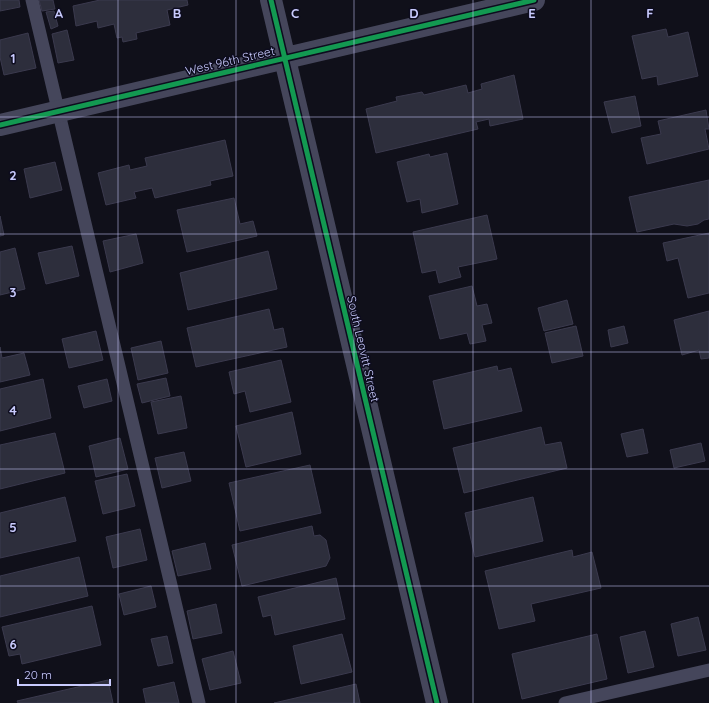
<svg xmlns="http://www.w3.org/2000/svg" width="709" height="703" font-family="Quicksand,sans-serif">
<rect width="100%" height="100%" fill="#10101a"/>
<!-- building -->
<path fill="#2d2e3c" stroke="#3b3a4e" d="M0,0H19L20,7L0,11Z
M39,0H53L55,9L42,11Z
M100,0H187L188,5L167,10L170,25L136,33L137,39L123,42L122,37L117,38L114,24L98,28L97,21L76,26L73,6Z
M54,11L58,26L51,29L46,12Z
M666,29L668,37L688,32L698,76L658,85L657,76L642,79L632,36Z
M67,30L74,60L58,63L52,34Z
M28,33L36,68L4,75L0,57V40Z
M514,75L523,119L490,126L489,119L476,122L478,129L376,153L366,109L397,101L396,97L422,92L424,95L466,85L468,93L482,89L481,84Z
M635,96L641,126L612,133L604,102Z
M706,110L709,129H705L709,149L647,164L641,138L661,134L658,121Z
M225,140L233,176L210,181L211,185L155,198L152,188L134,192L136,198L106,205L98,173L129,165L130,170L147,166L145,158Z
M447,153L458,204L422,213L420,199L407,202L397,162L429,154L430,157Z
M55,162L62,190L30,198L24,169Z
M709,180V219L704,220L698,224L687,226L674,224L637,232L629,197Z
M234,198L240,224L253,221L257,236L187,252L177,210Z
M487,215L497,259L458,267L461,277L439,283L436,270L422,273L413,232Z
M0,216L4,235L0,236Z
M709,233V293L688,298L678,258L667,261L663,243Z
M136,234L143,263L110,272L103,241Z
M72,246L79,276L46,284L38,253Z
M15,248L25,289L0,295V252Z
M268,251L277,289L188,310L180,273Z
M472,286L477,306L487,304L492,323L482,325L486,341L470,344L467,333L440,339L429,296Z
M567,300L573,324L544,331L538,308Z
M269,309L274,330L283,328L287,347L196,367L187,328Z
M709,311V358L701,359L699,350L682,355L674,320Z
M576,326L583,356L552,363L545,333Z
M624,326L628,343L611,347L608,330Z
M96,331L103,360L69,368L62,339Z
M161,341L168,373L138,380L131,348Z
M0,347L2,358L24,353L30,375L0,382Z
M281,360L291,402L250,412L245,391L234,394L229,372Z
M497,366L498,371L511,368L522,411L444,429L433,381Z
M166,378L170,396L142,403L137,384Z
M43,379L51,418L0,431V389Z
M107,379L112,401L84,408L78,386Z
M181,396L187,428L158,434L151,402Z
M292,412L301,454L246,467L236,426Z
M541,427L545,445L561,442L567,468L464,493L453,448Z
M643,429L648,453L627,457L621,434Z
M55,433L65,473L0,489V445Z
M120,438L128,469L96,477L89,446Z
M701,443L705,461L674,468L670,450Z
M184,452L191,481L162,488L155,458Z
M310,465L321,513L240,531L229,483Z
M127,474L135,506L103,514L95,481Z
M65,497L76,541L0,558V513Z
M533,497L543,541L475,557L465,513Z
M312,526L314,536L320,535L326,540L330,558L326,566L242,586L232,545Z
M140,529L147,560L113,568L106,537Z
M205,543L211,569L178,576L172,551Z
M572,550L573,557L592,552L601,588L531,604L535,621L499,629L485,571Z
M79,557L88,596L0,617V576Z
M336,578L345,619L275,635L271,615L263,617L258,597Z
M151,586L156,607L124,615L119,594Z
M216,604L222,633L193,639L187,611Z
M92,606L101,645L22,664L20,654L9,656L2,627Z
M698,617L706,650L678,656L671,624Z
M645,631L654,667L628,673L620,637Z
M342,634L352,672L301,684L293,646Z
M597,634L607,679L522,699L512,654Z
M167,636L173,663L158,666L151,639Z
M233,651L241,683L210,690L202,659Z
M108,680L113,703H18L17,701Z
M174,682L179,703H146L143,689Z
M356,684L360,703H274Z"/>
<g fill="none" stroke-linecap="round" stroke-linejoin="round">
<!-- lane -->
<path stroke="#45465b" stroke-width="13" d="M32,0L199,703
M565,703L709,670"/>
<!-- street -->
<path stroke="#45465b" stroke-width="22" d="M271,0L437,703
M0,125L534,0"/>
<!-- cycleway casing -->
<g stroke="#0d0c1e" stroke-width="8">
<path id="cycleway" d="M271,0L437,703
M0,125L534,0"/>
</g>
<!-- cycleway -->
<use href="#cycleway" stroke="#139951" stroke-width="5"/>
</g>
<!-- grid -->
<path fill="none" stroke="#c9cbfe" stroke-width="1" stroke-opacity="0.55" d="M118,0V703M236,0V703M354,0V703M473,0V703M591,0V703M0,117H709M0,234H709M0,352H709M0,469H709M0,586H709"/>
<g text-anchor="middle" stroke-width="3" stroke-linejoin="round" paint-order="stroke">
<!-- street labels -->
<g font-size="12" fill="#c9cbfe" stroke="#0d0c1e">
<text transform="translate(230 61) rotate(-13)" y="4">West 96th Street</text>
<text transform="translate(363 349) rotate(77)" y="4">South Leavitt Street</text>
</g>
</g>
<g font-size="13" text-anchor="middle" font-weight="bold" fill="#c9cbfe" stroke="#0d0c1e" stroke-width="3" stroke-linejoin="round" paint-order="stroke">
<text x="59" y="18">A</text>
<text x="177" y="18">B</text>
<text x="295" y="18">C</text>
<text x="414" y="18">D</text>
<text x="532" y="18">E</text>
<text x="650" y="18">F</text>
<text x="13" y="63">1</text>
<text x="13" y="180">2</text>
<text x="13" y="297">3</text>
<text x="13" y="415">4</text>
<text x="13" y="532">5</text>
<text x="13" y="649">6</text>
</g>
<!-- scale -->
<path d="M18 679v6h92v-6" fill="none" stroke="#c9cbfe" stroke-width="2"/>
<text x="24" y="679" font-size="12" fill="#c9cbfe" stroke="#0d0c1e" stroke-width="3" paint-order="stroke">20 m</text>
</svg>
